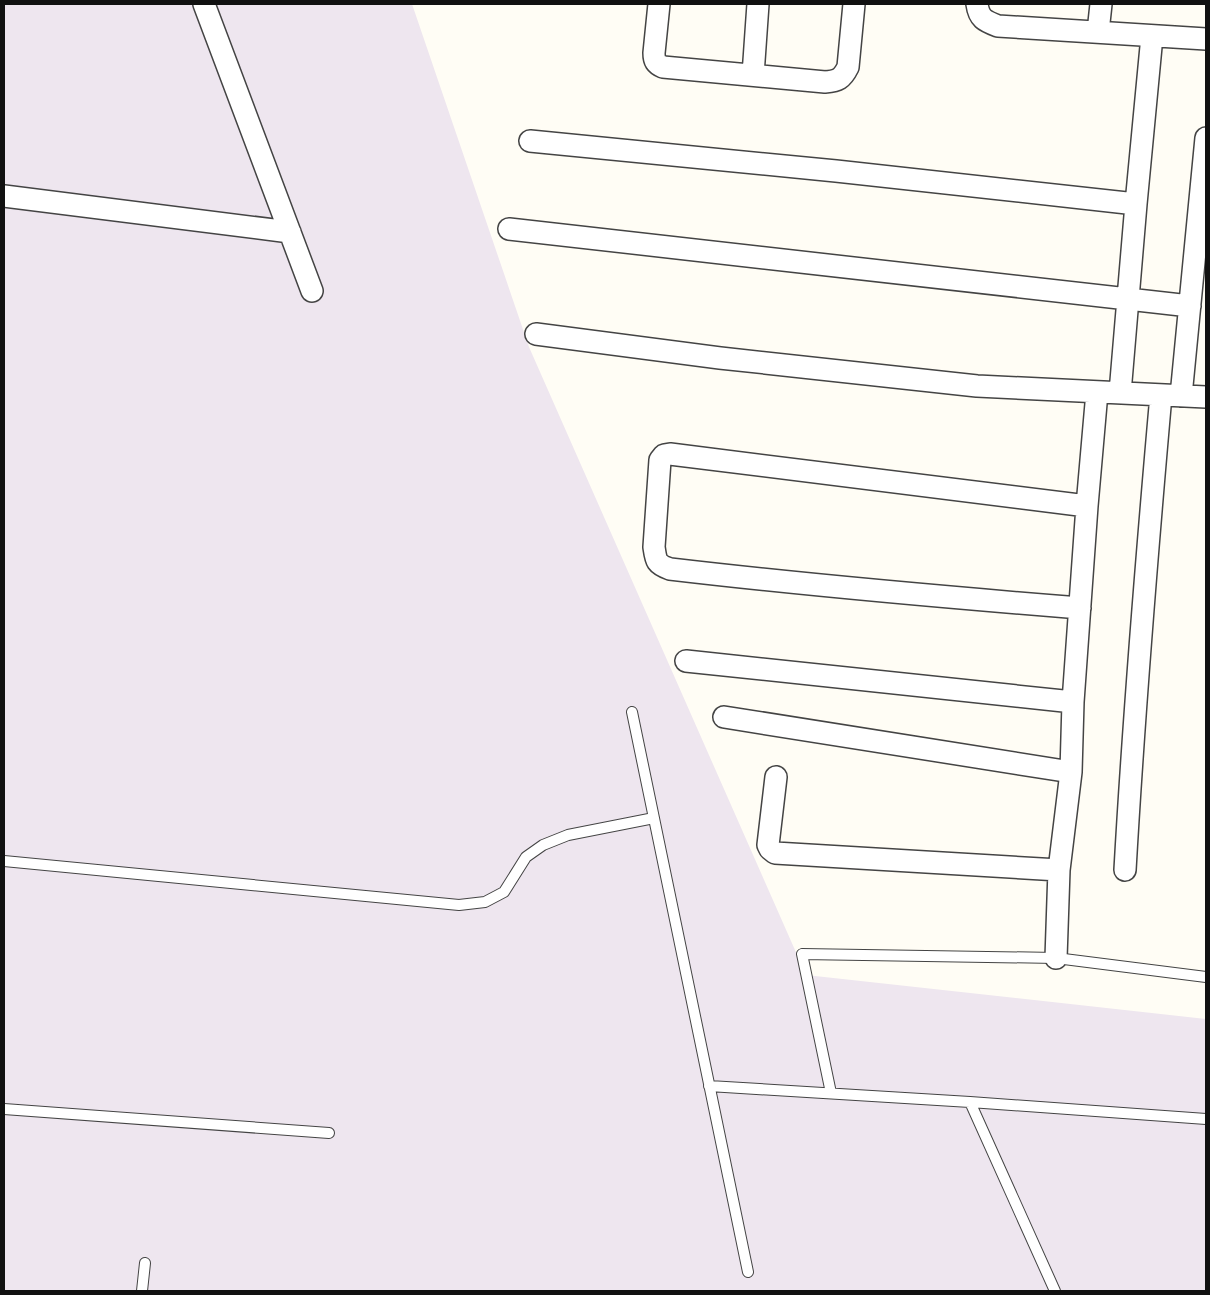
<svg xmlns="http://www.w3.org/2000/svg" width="1210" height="1295" font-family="Bitter,serif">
<rect width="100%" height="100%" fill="#fffdf5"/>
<!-- industrial -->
<path fill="#eee6ef" d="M4,4H412L529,347L806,975L1206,1019V1291H4Z"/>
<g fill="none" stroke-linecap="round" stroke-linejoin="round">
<!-- service casing -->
<g stroke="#444" stroke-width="12">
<path id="service" d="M632,712L748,1272
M4,861L459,905L485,902L504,892L526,857L543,845L568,835L654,818
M709,1086L970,1102L1206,1119
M831,1093L802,954L1056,958L1206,977
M970,1102L1055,1291
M4,1109L329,1133
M142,1291L145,1263"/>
</g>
<!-- minor casing -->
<g stroke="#444" stroke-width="24">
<path id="minor" d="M204,4L312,291
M659,4L654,53C654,61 656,64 663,67L825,82C838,81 842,79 848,67L854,4
M977,4C979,19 985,21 998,26L1206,39
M1098,32L1101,4
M753,75L758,4
M530,141L836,171L1136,204
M4,196L290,232
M509,229L1190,306
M536,334L720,358L977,386L1206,397
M1120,393L1136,204L1152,36
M1181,396L1206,138
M1080,608C943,597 806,585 670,569C656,564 656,561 654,547L660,460L664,455L670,454L1087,506
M686,661L1073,702
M724,717L1071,772
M776,777L768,845L770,849L775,853L1059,870
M1125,870C1134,712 1147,553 1161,395
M1056,958L1059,870L1071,772L1073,702L1087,506L1097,392"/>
</g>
<!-- service -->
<use href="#service" stroke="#fff" stroke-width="10"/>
<!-- minor -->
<use href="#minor" stroke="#fff" stroke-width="21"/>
</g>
<!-- border -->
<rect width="1210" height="1295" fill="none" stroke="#111111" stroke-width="10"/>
</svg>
